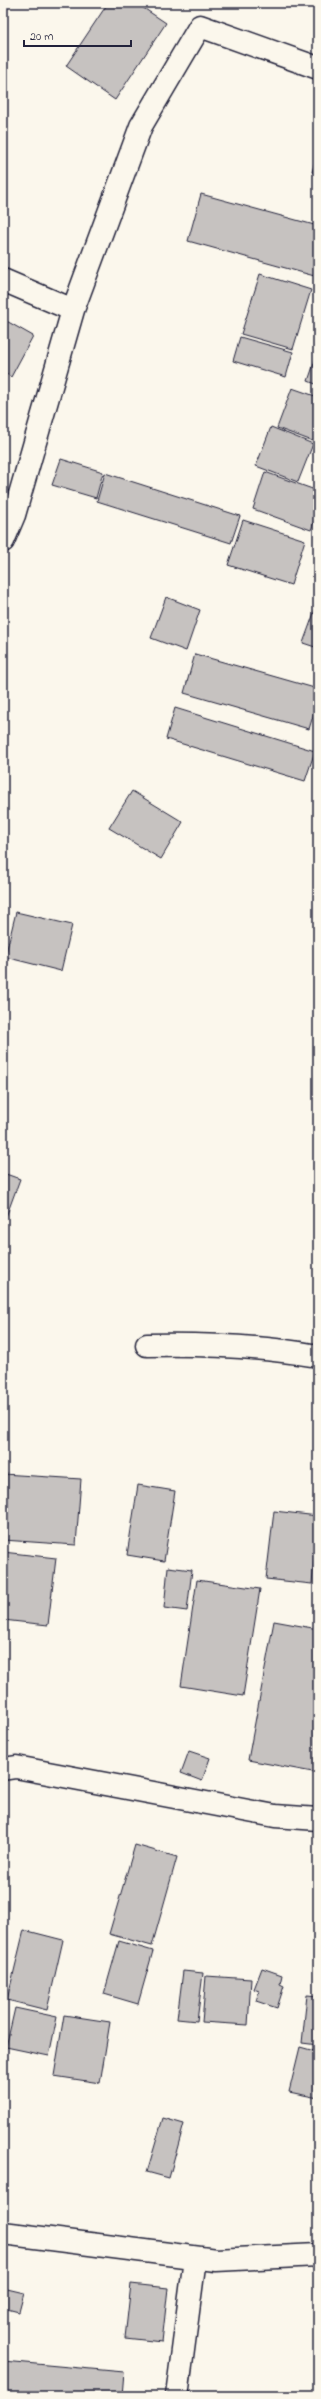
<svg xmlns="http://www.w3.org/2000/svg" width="321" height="2399" font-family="'Indie Flower',sans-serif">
<rect width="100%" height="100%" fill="#fbf7ec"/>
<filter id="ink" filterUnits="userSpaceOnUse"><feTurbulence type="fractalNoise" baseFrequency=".025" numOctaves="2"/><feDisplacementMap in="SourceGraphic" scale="8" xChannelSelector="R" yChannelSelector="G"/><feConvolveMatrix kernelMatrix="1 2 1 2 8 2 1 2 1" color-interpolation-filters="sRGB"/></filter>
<g filter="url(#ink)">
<!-- building -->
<path fill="#c6c2c0" stroke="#22223b" d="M108,3H136L166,23L115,100L66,66Z
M318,151V174L312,172Z
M201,194L318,226V277L188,241Z
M260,274L311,290L293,349L241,334Z
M3,319L33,336L11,377L3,372Z
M240,337L293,352L286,377L233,361Z
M318,352V385L308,381Z
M292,388L318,397V443L277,428Z
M271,427L313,444L298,482L256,466Z
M61,459L103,472L96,498L52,485Z
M265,472L318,491V511L311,530L253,509Z
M105,473L240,516L231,543L97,501Z
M243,520L305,540L291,585L228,565Z
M166,597L200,610L186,651L151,638Z
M318,602V648L303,643Z
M195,654L318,689V700L309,729L184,693Z
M175,708L315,751L305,781L166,739Z
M132,791L183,822L161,859L109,828Z
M16,912L72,925L61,971L5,957Z
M3,1173L20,1179L3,1225Z
M3,1474L81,1479L76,1545L3,1540Z
M138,1485L175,1491L164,1561L127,1555Z
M274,1511L318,1516L312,1584L266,1579Z
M3,1552L56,1558L48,1625L3,1620Z
M168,1567L192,1570L187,1611L164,1608Z
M197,1580L260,1589L243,1696L181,1686Z
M274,1621L318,1629V1773L248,1760Z
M189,1751L210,1758L202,1781L181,1773Z
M135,1845L177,1857L152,1946L109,1934Z
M24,1930L63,1940L47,2010L7,2000Z
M119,1941L153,1951L138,2004L104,1994Z
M262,1968L282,1975L280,1984L284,1986L277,2008L256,2001L259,1991L254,1989Z
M183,1971L203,1973L197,2021L177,2019Z
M206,1976L251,1979L248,2025L202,2022Z
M307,1995L318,1996V2045L302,2043Z
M15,2008L57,2017L49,2056L6,2047Z
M64,2015L110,2022L100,2083L54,2076Z
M300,2047L318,2052V2098L289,2092Z
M163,2118L184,2124L169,2178L147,2172Z
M131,2284L168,2288L162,2342L125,2338Z
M3,2288L24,2293L19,2312L3,2308Z
M3,2361L124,2372L122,2396H3Z"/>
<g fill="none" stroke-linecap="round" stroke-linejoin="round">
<!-- minor casing -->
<g stroke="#22223b" stroke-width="25">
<path id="minor" d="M3,280L73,310
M3,541L14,515L73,310L141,126L200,26L318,68
M147,1345C205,1344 261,1346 318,1356
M3,1769L16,1767L275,1816L318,1819
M3,2233L216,2260L318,2255
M177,2396L195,2258"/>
</g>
<!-- minor -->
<use href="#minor" stroke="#fbf7ec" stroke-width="22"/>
</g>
</g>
<!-- margin -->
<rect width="321" height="2399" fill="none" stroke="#fbf7ec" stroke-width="16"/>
<rect x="8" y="8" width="305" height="2383" fill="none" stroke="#22223b" stroke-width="1.5" filter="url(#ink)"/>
<!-- scale -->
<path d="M24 40v6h107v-6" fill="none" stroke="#22223b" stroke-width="2"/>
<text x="30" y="40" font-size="12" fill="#22223b" stroke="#fbf7ec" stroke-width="3" paint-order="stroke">20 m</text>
</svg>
